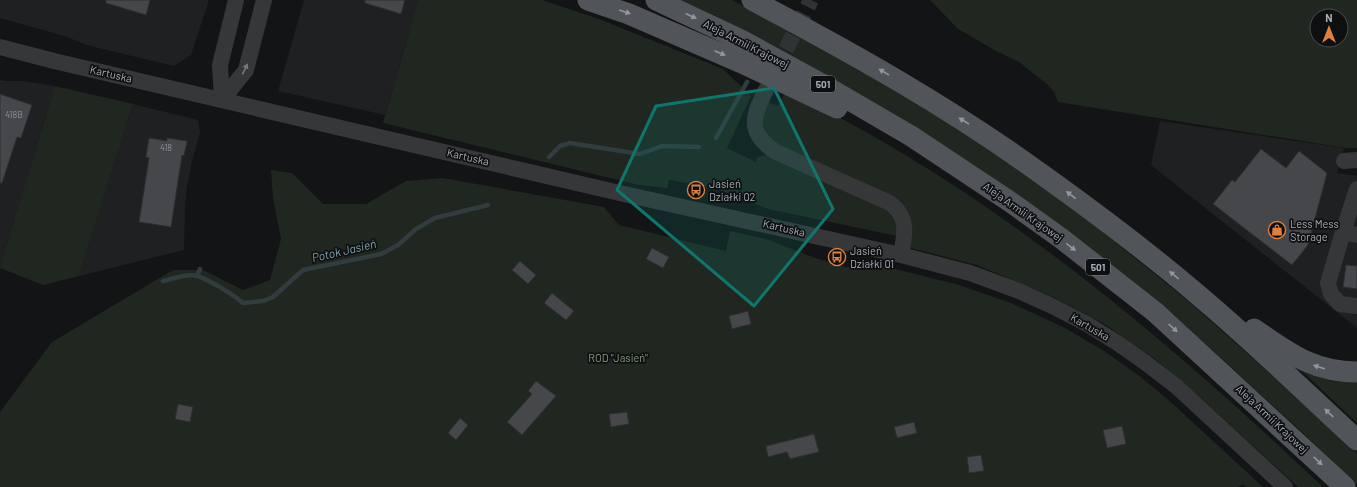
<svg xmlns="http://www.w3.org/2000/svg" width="1357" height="487" font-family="Barlow,sans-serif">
<rect width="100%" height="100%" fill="#131415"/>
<!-- built -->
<path fill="#1f2022" d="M0,0H209L191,55L174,66L90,46L64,36L0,18Z
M304,0H418L385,115L278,91Z
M0,80L5,81H23L55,86L0,266Z
M133,104L198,120L200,132L192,161L187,187L185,207L184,250L79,276Z
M1160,121L1344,148L1337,173L1357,176V328L1151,165Z"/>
<!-- green -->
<path fill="#202720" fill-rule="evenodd" d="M418,0H542L599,19L723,69L751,96L727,148L756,162L757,157L768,155L885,209L897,222V236L768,209L712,187L669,180L667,188L639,185L383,123Z
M678,0H732L828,50L970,135L1078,212L1187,300L1319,417L1357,453V485L1304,434L1174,315L1066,231Z
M930,0H1357V148H1346L1058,102L1054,92L1047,84L1019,62L996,51L958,29ZM1317,16H1341V40H1317Z
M55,86L133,104L79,276L43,285L0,268V266Z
M785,92C806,101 827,110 846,121C1023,217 1177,349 1323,487H1298L1203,400L1155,359L1103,323L1051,296L977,265L911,248L906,212L775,147L766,136L760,117L766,101L778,106Z
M271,170L292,173L323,204H366L406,181L443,178L604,207L619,225L726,251L730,231L766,239L815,258L846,267L875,265L887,267L959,285L1011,303L1046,319L1067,329L1107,353L1142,378L1173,404L1263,487H1246L1243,484L1238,487H0V412L52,342L173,270H203L243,290L270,280L281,239L273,198Z
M1302,371L1331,381L1357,382V423Z"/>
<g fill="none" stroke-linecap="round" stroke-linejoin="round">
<!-- stream -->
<path stroke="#303c3e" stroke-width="4.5" d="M716,138L747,82
M549,157L560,146L570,143L640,154L662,146L699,147
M197,276L200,269
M163,281C173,279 187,273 197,276C208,279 234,295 243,303L263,301L273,297L303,270L381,254L398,245L416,229L435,218L488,205"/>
</g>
<!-- building -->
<path fill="#45474a" stroke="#2d2e30" d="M106,0H150L146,15L106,3Z
M365,0H405L401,14L365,3Z
M0,94L32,105L21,138L17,137L2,183H0Z
M149,138L167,141V138L187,141L184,156L182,155L171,227L139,222L149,158L146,157Z
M1261,149L1286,168L1299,151L1327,173L1308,245L1292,265L1213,204L1232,180L1235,182Z
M652,248L669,257L663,268L646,259Z
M520,261L536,275L528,284L512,270Z
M1346,265L1357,266V289L1343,287Z
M552,293L574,311L566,320L544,303Z
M748,311L751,324L732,329L729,316Z
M536,381L556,396L522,435L507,422L532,394L528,391Z
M178,404L193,407L190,422L175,419Z
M627,412L629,424L611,427L609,414Z
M460,418L468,425L456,440L448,433Z
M914,422L917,433L897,438L894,427Z
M1122,426L1126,444L1107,448L1103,430Z
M814,434L819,452L790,459L787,452L768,457L766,446Z
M981,455L984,471L969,473L967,457Z"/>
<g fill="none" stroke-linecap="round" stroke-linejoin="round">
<!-- minor-tunnel -->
<path stroke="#303335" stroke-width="16" stroke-dasharray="16 8" stroke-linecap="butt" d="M775,71L811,0"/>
<!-- minor -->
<path stroke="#353739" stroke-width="16" d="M0,47L54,61L624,194L901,255L970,273L1019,291L1050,305L1087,324L1119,344L1146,363L1177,387L1285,487
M766,90C752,117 747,133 776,152L890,203C909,218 905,233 901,255
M222,100L246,70L264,0
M222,100L220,65L236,0
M1344,161L1357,160
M1357,189L1343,232L1357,235
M1343,232L1328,283L1331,294L1340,304L1357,306"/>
<!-- major -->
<path stroke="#515458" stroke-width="21" d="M588,0L629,14L742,63L837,108
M656,0L741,40L827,87L911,136L1009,201L1062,239L1155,312L1345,487
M752,0C851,52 949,107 1040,173C1096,213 1152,255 1204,300C1257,345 1306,393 1357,440
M1254,329C1289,353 1313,372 1357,372"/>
</g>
<!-- one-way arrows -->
<defs><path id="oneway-solid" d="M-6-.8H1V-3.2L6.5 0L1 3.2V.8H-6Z"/></defs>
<g fill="#91989d">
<use href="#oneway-solid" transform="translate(625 12) rotate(19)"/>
<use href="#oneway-solid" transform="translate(691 16) rotate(25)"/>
<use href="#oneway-solid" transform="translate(720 53) rotate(23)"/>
<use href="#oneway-solid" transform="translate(884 72) rotate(-149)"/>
<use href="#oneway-solid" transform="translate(964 121) rotate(-148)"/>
<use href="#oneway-solid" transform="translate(1071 195) rotate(-143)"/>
<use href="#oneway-solid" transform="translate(1071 247) rotate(38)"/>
<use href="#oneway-solid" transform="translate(1174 275) rotate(-141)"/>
<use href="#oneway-solid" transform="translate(1173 328) rotate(42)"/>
<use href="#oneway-solid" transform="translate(1319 367) rotate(-163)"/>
<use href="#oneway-solid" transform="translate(1329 413) rotate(-137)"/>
<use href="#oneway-solid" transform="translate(1318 461) rotate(43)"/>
</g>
<use fill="#73787d" href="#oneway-solid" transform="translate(245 69) rotate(-64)"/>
<!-- marked area -->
<path fill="#0f766e" fill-opacity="0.2" stroke="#0f766e" stroke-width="3" stroke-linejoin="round" d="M774,88L833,209L754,306L617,190L656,106Z"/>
<!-- icons -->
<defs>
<g id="bus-ring" transform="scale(0.9)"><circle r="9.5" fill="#0e0f10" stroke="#e08140" stroke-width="1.5"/><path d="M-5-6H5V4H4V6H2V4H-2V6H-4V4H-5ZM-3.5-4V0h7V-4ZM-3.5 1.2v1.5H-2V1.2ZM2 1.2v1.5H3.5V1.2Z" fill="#e08140"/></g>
<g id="shop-ring" transform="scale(0.9)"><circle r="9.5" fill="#0e0f10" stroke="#e08140" stroke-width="1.5"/><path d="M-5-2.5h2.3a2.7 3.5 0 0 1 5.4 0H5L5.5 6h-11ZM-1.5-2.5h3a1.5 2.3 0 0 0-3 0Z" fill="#e08140"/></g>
</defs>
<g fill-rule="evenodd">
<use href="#bus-ring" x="696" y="190"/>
<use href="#shop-ring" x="1277" y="230"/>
<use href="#bus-ring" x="837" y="257"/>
</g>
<g text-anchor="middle" stroke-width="3.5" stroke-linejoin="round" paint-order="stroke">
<!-- number labels -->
<g font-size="9" fill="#8e949a">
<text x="14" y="118">418B</text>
<text x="166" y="151">418</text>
</g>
<!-- shield labels -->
<g fill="#0e0f10" stroke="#787e83" stroke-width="1">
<rect x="811" y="76" width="24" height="16" rx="3"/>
<rect x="1086" y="259" width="24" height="16" rx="3"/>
</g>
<g font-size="10" font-weight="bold" fill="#a6aeb4">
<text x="823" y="88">501</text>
<text x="1098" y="271">501</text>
</g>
<!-- street labels -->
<g font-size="11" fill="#a6aeb4" stroke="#0e0f10">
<text transform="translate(746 44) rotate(27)" y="4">Aleja Armii Krajowej</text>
<text transform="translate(111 74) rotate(13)" y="4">Kartuska</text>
<text transform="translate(468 157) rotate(13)" y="4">Kartuska</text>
<text transform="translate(1023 212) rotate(35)" y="4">Aleja Armii Krajowej</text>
<text transform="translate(784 228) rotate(13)" y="4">Kartuska</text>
<text transform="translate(1090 327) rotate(30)" y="4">Kartuska</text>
<text transform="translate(1272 419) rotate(43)" y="4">Aleja Armii Krajowej</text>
</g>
<!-- poi labels -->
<g font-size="11" fill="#a6aeb4" stroke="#0e0f10" text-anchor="start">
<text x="709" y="188">Jasień<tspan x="709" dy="13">Działki 02</tspan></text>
<text x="1290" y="228">Less Mess<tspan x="1290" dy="13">Storage</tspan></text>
<text x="850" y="255">Jasień<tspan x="850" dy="13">Działki 01</tspan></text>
</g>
<!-- park labels -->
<g font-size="11" fill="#859d7f" stroke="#0e0f10">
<text x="618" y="362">ROD "Jasień"</text>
</g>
<!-- water labels -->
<g font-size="12" font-style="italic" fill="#80a3ac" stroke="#0e0f10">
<text transform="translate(344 251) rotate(-13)" y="4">Potok Jasień</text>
</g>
</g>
<!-- north arrow -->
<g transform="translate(1329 28)"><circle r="19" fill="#0e0f10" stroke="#4b4f52"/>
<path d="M0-3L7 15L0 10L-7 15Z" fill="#e08140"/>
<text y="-6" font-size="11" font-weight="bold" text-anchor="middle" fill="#a6aeb4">N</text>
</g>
</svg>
